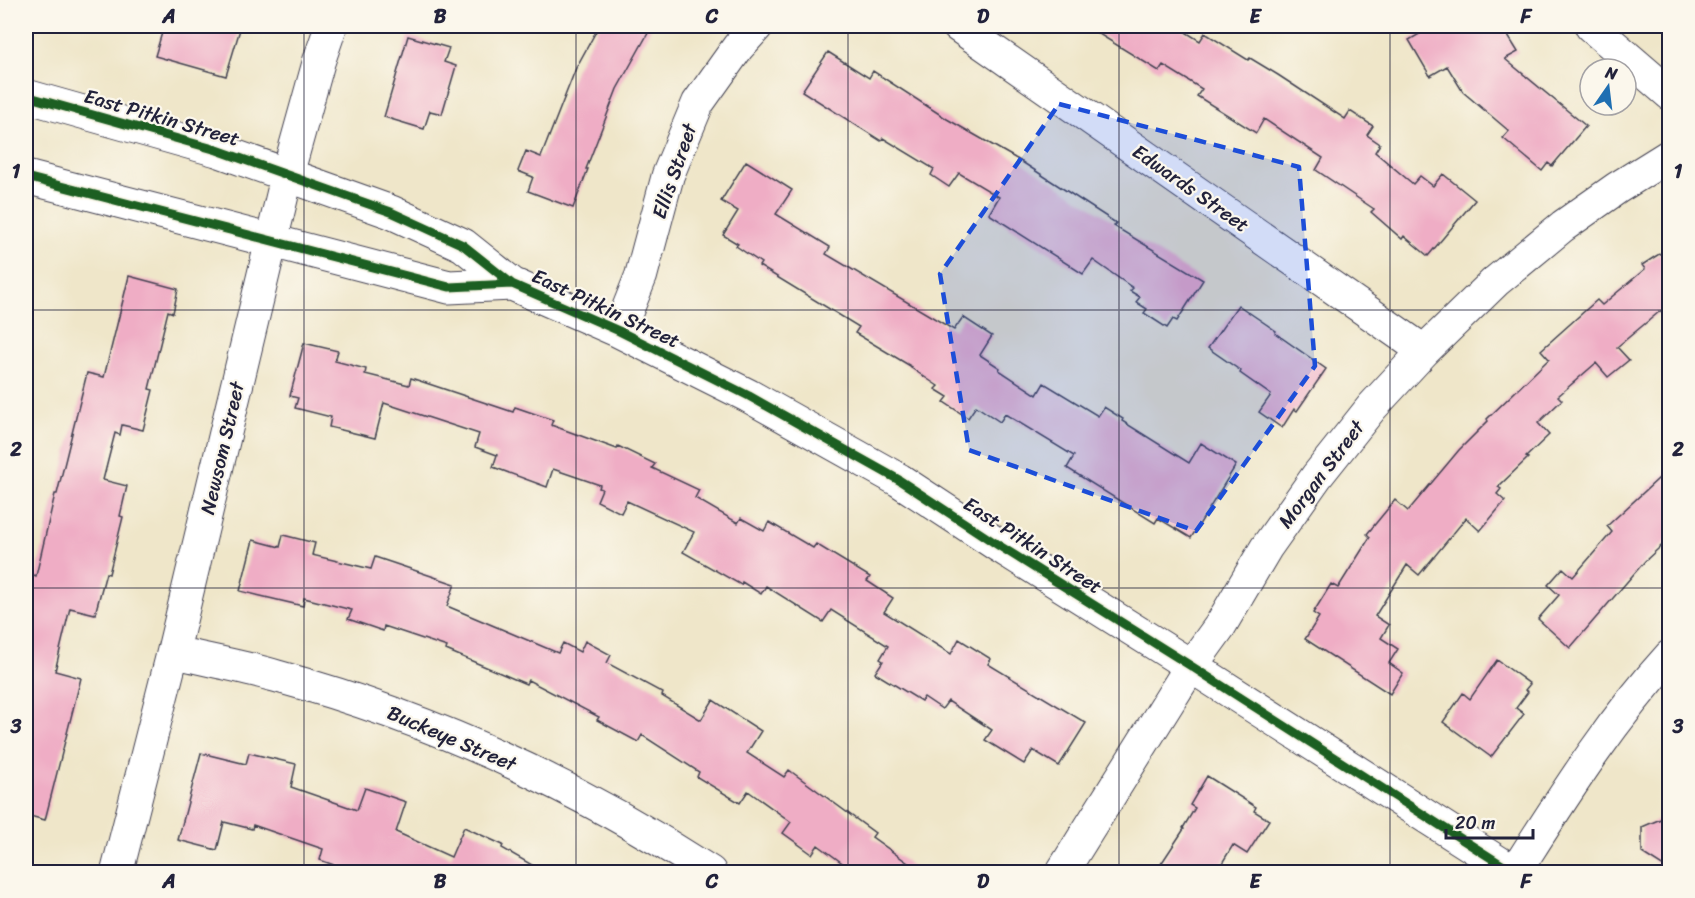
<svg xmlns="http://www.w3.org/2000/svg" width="1695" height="898" font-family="Sriracha,sans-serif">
<rect width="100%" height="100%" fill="#fbf7ec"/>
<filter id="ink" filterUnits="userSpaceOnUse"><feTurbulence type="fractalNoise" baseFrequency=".0167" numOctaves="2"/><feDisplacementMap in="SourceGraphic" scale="12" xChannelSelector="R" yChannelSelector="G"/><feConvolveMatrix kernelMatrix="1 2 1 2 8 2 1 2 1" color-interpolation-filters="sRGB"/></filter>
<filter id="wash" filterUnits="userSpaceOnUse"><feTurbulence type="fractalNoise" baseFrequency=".008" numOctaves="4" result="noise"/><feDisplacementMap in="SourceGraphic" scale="24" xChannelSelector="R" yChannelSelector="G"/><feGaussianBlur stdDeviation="1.35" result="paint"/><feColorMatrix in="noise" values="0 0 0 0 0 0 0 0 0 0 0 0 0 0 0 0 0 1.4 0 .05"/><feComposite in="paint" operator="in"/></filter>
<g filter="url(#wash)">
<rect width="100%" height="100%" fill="#efe6c9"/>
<g id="blocks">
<!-- building -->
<path fill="#efadc5" d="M164,26H241L226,76L155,56Z
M599,26H652L617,89L586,169H588L573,208L528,191L533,177L518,171L526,151L541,157L576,68Z
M1086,26H1176L1200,41L1205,33L1248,60L1250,58L1278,75L1345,119L1350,111L1373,126L1367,135L1380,144L1375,152L1413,184L1420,176L1433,186L1443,174L1475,200L1428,256L1404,236L1402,239L1371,212L1374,209L1316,170L1323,158L1264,119L1256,133L1197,96L1202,89L1163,65L1159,71Z
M1433,26H1502L1518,52L1505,59L1586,126L1552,166L1548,163L1542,171L1503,138L1509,131L1463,92L1447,66L1430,76L1409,40Z
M408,36L449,48L444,62L456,66L442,114L430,111L424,129L384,117Z
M828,52L869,78L873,71L947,119L1022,162L1116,223L1114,226L1203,280L1177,321L1173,319L1167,328L1144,313L1147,309L1136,302L1140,297L1130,291L1133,288L1093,260L1083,274L989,214L999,197L959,173L949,187L931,175L934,169L883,138L881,141L802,91Z
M746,161L792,190L776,214L830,247L826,254L954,330L963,317L992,336L980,355L1000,368L999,370L1037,395L1044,383L1098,416L1104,407L1123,419L1122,421L1189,463L1201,443L1236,465L1191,538L1158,518L1155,523L1067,468L1074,456L1005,414L1000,422L976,406L968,418L944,402L948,397L935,389L938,386L911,368L912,367L855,333L859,327L759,266L761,263L736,246L738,244L723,235L738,211L721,201Z
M1670,247V306L1659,312L1617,347L1629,360L1608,377L1596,363L1558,396L1562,400L1538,423L1549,435L1526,457L1528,458L1498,487L1501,489L1497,494L1505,501L1480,531L1466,518L1419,575L1407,565L1375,616L1389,625L1381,638L1398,649L1389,663L1403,673L1390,694L1305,639L1319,617L1313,613L1331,584L1338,588L1370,537L1367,534L1395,500L1408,511L1459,450L1488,421L1487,419L1549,359L1541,350L1597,300L1602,305L1645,269L1642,265Z
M129,276L178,289L173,313L168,311L149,389L153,390L143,430L122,425L120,435L115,433L103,480L127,486L120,516L123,517L109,574L106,573L95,614L70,608L55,671L81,678L45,820L26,815V595L31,574L36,576L55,494H57L87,373L104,377Z
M1238,305L1276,331L1275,333L1326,369L1297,411L1294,409L1282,428L1259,412L1271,395L1240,373L1241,371L1208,348Z
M304,343L338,351L335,361L366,369L365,374L409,385L411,378L513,412L515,407L553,420L551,425L617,449L618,446L655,464L652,468L699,490L695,498L738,523L741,518L764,531L769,522L813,548L816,544L870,577L867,581L893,598L884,612L951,654L959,639L991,659L988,664L1086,723L1059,766L1033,750L1024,764L985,740L992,730L948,701L942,709L924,697L921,701L875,673L883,661L880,659L888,646L831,610L823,622L766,586L761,594L742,582L741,585L683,552L694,532L627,501L621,513L597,501L602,489L599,488L600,485L553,469L547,487L493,467L497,455L475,447L479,434L384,403L375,438L329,427L331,417L295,408L298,398L290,396Z
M1670,468V538L1645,561L1570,648L1538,619L1559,595L1548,585L1563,568L1573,577L1612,532L1607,526Z
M283,535L315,543L312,555L371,569L375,557L455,584L447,606L558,653L563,643L580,652L585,641L611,655L607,663L663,693L662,696L701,720L713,700L761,731L747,753L784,777L789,770L875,833L872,837L922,873H856L818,845L812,854L783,833L791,822L748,791L740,803L697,777L699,772L642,735L638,742L597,720L599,717L528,680L526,684L446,650L447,647L384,626L383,631L348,619L352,610L304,598L303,606L240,591L253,540L280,547Z
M1497,660L1530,684L1525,690L1528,692L1516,708L1524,714L1491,757L1443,722L1463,693L1470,699Z
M201,753L246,764L249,753L296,764L291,787L357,810L365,788L406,802L396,832L451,857L464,827L503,845L502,848L546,873H356L320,860L323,849L253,825L252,829L224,822L217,850L178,840Z
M1207,776L1256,807L1254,811L1269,820L1247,854L1233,845L1216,873H1155L1184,829L1183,828L1195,808L1190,805Z
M1670,815V871L1642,853V827Z"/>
</g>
</g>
<g filter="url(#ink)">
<use href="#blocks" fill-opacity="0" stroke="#413f50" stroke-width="1.5"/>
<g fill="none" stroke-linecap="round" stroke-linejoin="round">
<!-- street casing -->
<g stroke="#413f50" stroke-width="34">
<path id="street" d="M958,26L1424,351
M1591,26L1670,94
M619,331L641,276L668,175L698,103L738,47L757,26
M173,652C207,660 242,666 276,676C430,718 576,785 710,872
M117,872L173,652L287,176L319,61L331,26
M1062,872L1191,666L1220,626L1266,548L1317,476L1372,407L1424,351L1495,282L1563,226L1617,188L1670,155
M1515,872C1563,797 1609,723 1670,656"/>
</g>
<!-- secondary casing -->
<g stroke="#413f50" stroke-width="35">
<path id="secondary" d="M26,96L217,150L391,212L463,245L512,284L619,331L749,396L899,480L998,545L1191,666L1513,872
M26,177L449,287L512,284"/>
</g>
<!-- street -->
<use href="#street" stroke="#fff" stroke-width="32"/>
<!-- secondary -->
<use href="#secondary" stroke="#fff" stroke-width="33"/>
<!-- cycleway casing -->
<g stroke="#fbf7ec" stroke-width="13">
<path id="cycleway" d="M26,96L217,150L391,212L463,245L512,284L619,331L749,396L899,480L998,545L1191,666L1513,872
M26,177L449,287L512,284"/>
</g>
<!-- cycleway -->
<use href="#cycleway" stroke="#1b5e20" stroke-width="9"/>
</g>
</g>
<!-- marked area -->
<path fill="#1d4ed8" fill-opacity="0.2" stroke="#1d4ed8" stroke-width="4.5" stroke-dasharray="12 8" stroke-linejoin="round" d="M1059,104L1299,167L1315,366L1196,531L969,450L940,274Z"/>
<!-- grid -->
<path fill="none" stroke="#22223b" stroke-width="1.5" stroke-opacity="0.55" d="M304,26V872M576,26V872M848,26V872M1119,26V872M1390,26V872M26,310H1670M26,588H1670"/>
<g text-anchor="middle" stroke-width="4.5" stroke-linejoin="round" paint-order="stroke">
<!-- street labels -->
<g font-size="20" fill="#22223b" stroke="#fbf7ec">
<text transform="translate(162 117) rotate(16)" y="7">East Pitkin Street</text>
<text transform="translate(674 171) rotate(-71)" y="7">Ellis Street</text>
<text transform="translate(1191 188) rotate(35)" y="7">Edwards Street</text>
<text transform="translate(606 308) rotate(25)" y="7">East Pitkin Street</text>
<text transform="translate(222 448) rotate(-77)" y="7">Newsom Street</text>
<text transform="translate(1321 474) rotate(-53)" y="7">Morgan Street</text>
<text transform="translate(1033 545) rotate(33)" y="7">East Pitkin Street</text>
<text transform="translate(452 738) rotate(23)" y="7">Buckeye Street</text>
</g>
</g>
<!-- margin -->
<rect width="1695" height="898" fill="none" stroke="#fbf7ec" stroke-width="66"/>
<!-- north arrow -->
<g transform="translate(1608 87) rotate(14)"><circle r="28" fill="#fbf7ec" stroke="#a4a2a5" stroke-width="1.5"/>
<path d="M0-4.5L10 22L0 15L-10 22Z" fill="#1f6fb2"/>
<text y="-9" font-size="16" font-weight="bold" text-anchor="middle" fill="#22223b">N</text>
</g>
<!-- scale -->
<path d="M1446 829v9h87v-9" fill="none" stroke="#22223b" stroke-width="3"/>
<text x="1455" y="829" font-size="18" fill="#22223b" stroke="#fbf7ec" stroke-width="4.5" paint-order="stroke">20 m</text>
<rect x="33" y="33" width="1629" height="832" fill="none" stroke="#22223b" stroke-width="2"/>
<g font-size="20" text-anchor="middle" font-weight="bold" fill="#22223b">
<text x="169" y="23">A</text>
<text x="440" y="23">B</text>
<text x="712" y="23">C</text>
<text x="983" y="23">D</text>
<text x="1255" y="23">E</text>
<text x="1526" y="23">F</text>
<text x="16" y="178">1</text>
<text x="1678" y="178">1</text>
<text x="16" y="456">2</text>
<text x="1678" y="456">2</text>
<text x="16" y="733">3</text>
<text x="1678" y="733">3</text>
<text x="169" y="888">A</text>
<text x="440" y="888">B</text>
<text x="712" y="888">C</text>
<text x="983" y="888">D</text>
<text x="1255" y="888">E</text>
<text x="1526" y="888">F</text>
</g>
</svg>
